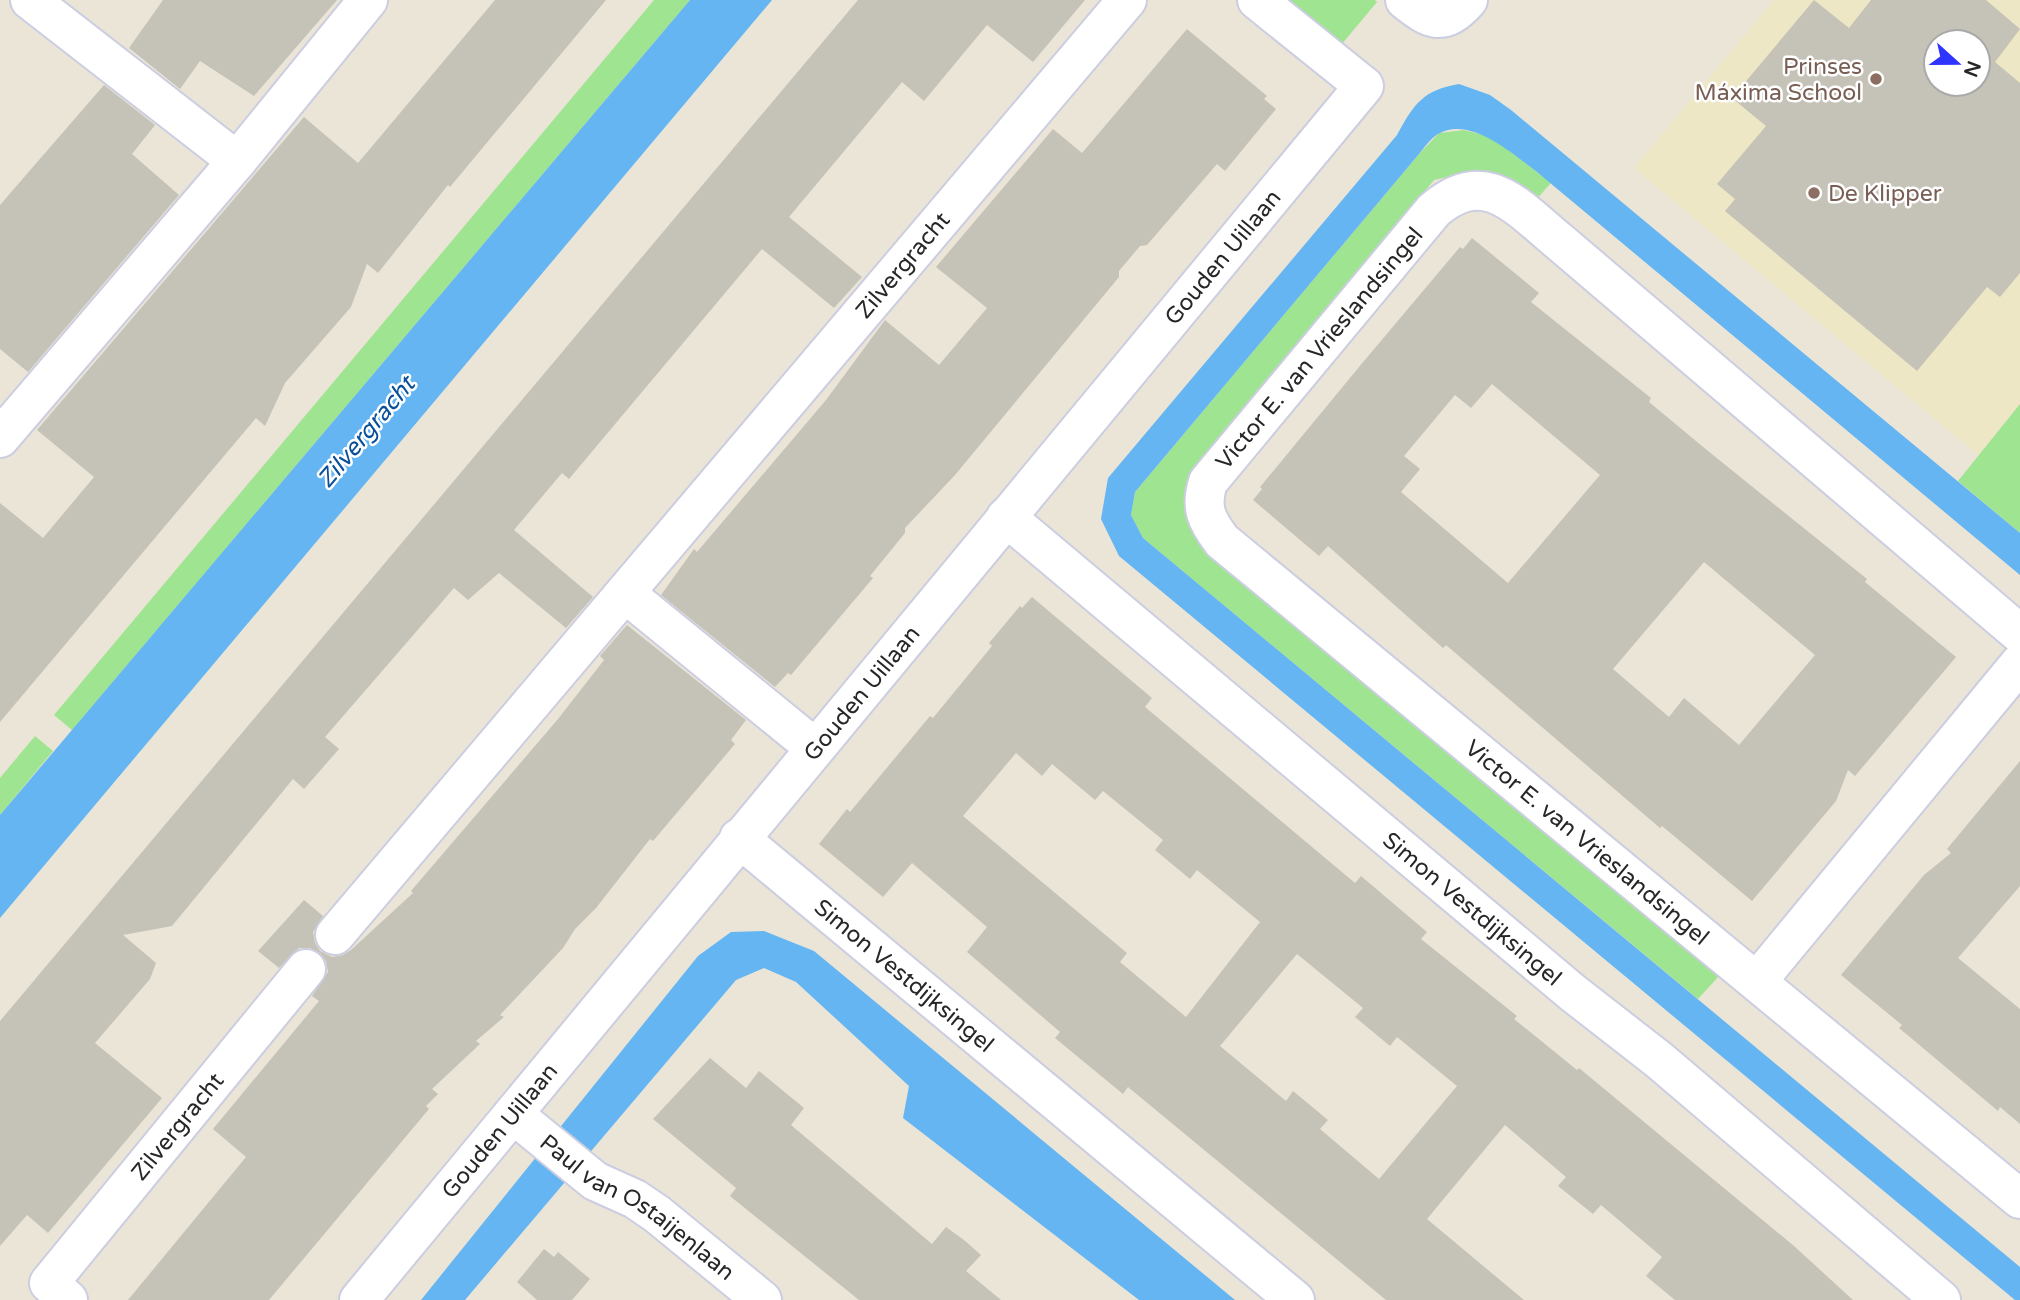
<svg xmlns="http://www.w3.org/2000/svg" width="2020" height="1300" font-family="'Varela Round',sans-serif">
<rect width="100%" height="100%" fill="#eae5d7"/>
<!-- education -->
<path fill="#ede7c5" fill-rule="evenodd" d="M1774,0H2020V404L1978,455L1634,168ZM1936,42H1978V84H1936Z"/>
<!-- green -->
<path fill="#9fe490" d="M654,0H690L72,730L54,715Z
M1286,0H1375L1377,2L1341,45Z
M1464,130L1492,137L1551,183L1534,202L1470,172L1434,180L1192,473L1188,500L1195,537L1719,976L1698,999L1143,538L1131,515L1135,492L1419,154L1439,133Z
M2020,404V533L1958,481Z
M35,736L53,751L0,815V778Z"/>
<!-- water -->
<path fill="#65b5f2" d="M690,0H772L0,918V815Z
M1459,84L1490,95L1511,110L2020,533V575L1537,172C1513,154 1470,115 1438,134C1431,138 1424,148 1419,154L1135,492L1131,515L1143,538L2020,1267V1300H2015L1119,556L1101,519L1108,478L1397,135C1414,104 1423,90 1459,84Z
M764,931L814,951L1235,1300H1139L903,1118L909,1086L796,982L764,968L736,980L465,1300H421L698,956L731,932Z"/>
<!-- building -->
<path fill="#c5c2b7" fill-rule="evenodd" d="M163,0H337L254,96L200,61L180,89L129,48Z
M495,0H606L450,187L448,185L378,273L367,264L351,307L285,383L265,426L256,418L0,722V503L43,538L94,477L37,430L304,117L358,163Z
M858,0H1085L1033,62L987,25L924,101L902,82L789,217L862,277L834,308L762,249L569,479L562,473L514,530L593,597L566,628L499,573L468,600L454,588L325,737L339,749L304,789L293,779L172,926L123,935L156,963L150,979L95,1043L162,1098L48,1233L27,1215L0,1246V1021Z
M1814,0L1849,28L1871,0H1986L2020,29L1995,62L2020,83V273L2000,297L1987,287L1917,371L1725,211L1735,199L1717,184L1766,126L1732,98ZM1936,42H1978V84H1936Z
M1187,29L1267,96L1264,99L1276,109L1225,171L1217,164L1147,245L1140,246L1119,271V277L955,475L905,528V533L870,576L873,578L791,675L788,673L775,687L661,595L694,549L697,552L826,400L885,320L939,365L987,308L936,267L1053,129L1082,153Z
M104,85L155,125L132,154L179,195L28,372L0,349V205Z
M1472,238L1539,293L1531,302L1651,398L1649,402L1708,451L1867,579L1865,582L1956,657L1855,776L1848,770L1836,801L1752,901L1662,826L1660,828L1446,645L1443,648L1328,546L1319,556L1253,500L1262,489L1260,487L1359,367L1460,247L1463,249ZM1492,384L1600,475L1508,583L1401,492L1420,469L1404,456L1455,395L1471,408ZM1704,562L1815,655L1739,745L1684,698L1669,717L1613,669Z
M1032,597L1152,698L1145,707L1355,883L1361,876L1427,932L1421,939L1517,1016L1514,1019L1577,1070L1579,1068L1794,1246L1853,1300H1675L1646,1276L1662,1257L1601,1205L1593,1214L1558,1186L1566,1177L1505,1125L1427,1219L1524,1300H1386L1128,1087L1123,1094L1055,1038L1060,1032L967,952L987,927L912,863L883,897L819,844L847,809L850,812L930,716L933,718L992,646L989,643L1020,606L1022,608ZM1016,753L1042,776L1052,764L1095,800L1103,791L1163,840L1155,850L1190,879L1197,870L1260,922L1186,1017L1120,962L1127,953L963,816ZM1297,954L1363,1008L1355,1017L1390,1046L1397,1037L1457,1086L1379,1179L1320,1129L1328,1120L1293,1091L1286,1101L1220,1046Z
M627,625L746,720L731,740L735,744L653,841L650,839L596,908L575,929L563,948L500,1015L504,1017L476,1041L480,1044L432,1089L438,1094L426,1106L429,1109L269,1300H128L246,1157L213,1129L319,1001L312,996L328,972L326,961L320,953L310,948H299L279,968L258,951L304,900L323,916L313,932L315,943L320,951L332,957L343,955L351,950L413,893L411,891L558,719L604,660L600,656Z
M2020,761V886L1958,958L2020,1009V1124L2000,1107L1998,1111L1917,1043L1899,1028L1902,1025L1841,975L1924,875L1951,853L1947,849Z
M710,1058L746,1088L759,1071L804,1108L791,1125L932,1244L946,1227L964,1240L981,1255L966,1271L1001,1300H859L730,1196L736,1188L653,1119Z
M544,1249L554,1257L558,1252L590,1279L572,1300H537L517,1282Z"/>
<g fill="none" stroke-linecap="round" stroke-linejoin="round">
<!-- minor casing -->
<g stroke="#cccde1" stroke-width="42">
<g id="minor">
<path d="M30,0L237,161"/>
<path d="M1405,0C1430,20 1444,28 1468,0"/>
<path d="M0,438L237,161L368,0"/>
<path id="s1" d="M1006,517L1573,993L1659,1060L1941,1300"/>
<path d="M626,594L815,748"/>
<path id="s2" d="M2020,634L1561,243C1518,208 1486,165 1434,210L1208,482C1200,507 1206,520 1222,541L2020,1199"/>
<path id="s3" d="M739,838L1295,1300"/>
<path id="s4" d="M335,935L1127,0"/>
<path d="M1758,980L2020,663"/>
<path id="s5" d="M513,1114L595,1181L635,1199L657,1214L762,1300"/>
<path id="s6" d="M68,1300L49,1283L306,969"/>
<path id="s7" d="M359,1300L1364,86L1257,0"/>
</g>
</g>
<!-- minor -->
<use href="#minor" stroke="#fff" stroke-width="38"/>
</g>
<!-- markers -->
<g fill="#8d6e63" stroke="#fff" stroke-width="2.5">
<circle cx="1876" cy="79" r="7"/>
<circle cx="1814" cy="193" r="7"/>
</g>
<g text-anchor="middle" stroke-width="5" stroke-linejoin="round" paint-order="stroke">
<!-- education labels -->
<g font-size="23" fill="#785e54" stroke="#fff" text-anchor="end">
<text x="1862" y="74">Prinses<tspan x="1862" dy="26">Máxima School</tspan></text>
<text x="1828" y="201" text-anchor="start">De Klipper</text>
</g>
<!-- street labels -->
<g font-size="23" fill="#272727" stroke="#fff">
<text dy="8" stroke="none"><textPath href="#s7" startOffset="1354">Gouden Uillaan</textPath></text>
<text dy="8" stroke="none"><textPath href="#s4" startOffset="878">Zilvergracht</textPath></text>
<text transform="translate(1319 348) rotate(-50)" y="8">Victor E. van Vrieslandsingel</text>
<text dy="8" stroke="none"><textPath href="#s7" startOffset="788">Gouden Uillaan</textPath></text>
<text dy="8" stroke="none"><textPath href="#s2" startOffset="1643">Victor E. van Vrieslandsingel</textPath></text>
<text dy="8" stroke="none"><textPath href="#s1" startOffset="609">Simon Vestdijksingel</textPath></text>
<text dy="8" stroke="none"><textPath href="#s3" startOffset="215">Simon Vestdijksingel</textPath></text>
<text dy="8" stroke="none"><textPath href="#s6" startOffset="228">Zilvergracht</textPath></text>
<text dy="8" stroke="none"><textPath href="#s7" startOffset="220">Gouden Uillaan</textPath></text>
<text dy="8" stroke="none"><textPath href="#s5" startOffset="156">Paul van Ostaijenlaan</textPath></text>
</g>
<!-- water labels -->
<g font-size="24" font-style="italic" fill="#094f99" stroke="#fff">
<text transform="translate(366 432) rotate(-50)" y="8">Zilvergracht</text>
</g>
</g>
<!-- north arrow -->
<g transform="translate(1957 63) rotate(111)"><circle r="33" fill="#ffffff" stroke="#a9a9a9" stroke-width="2"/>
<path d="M0-5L12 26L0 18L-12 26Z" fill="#2f34ff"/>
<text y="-10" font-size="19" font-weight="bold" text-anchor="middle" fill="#272727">N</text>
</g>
</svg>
